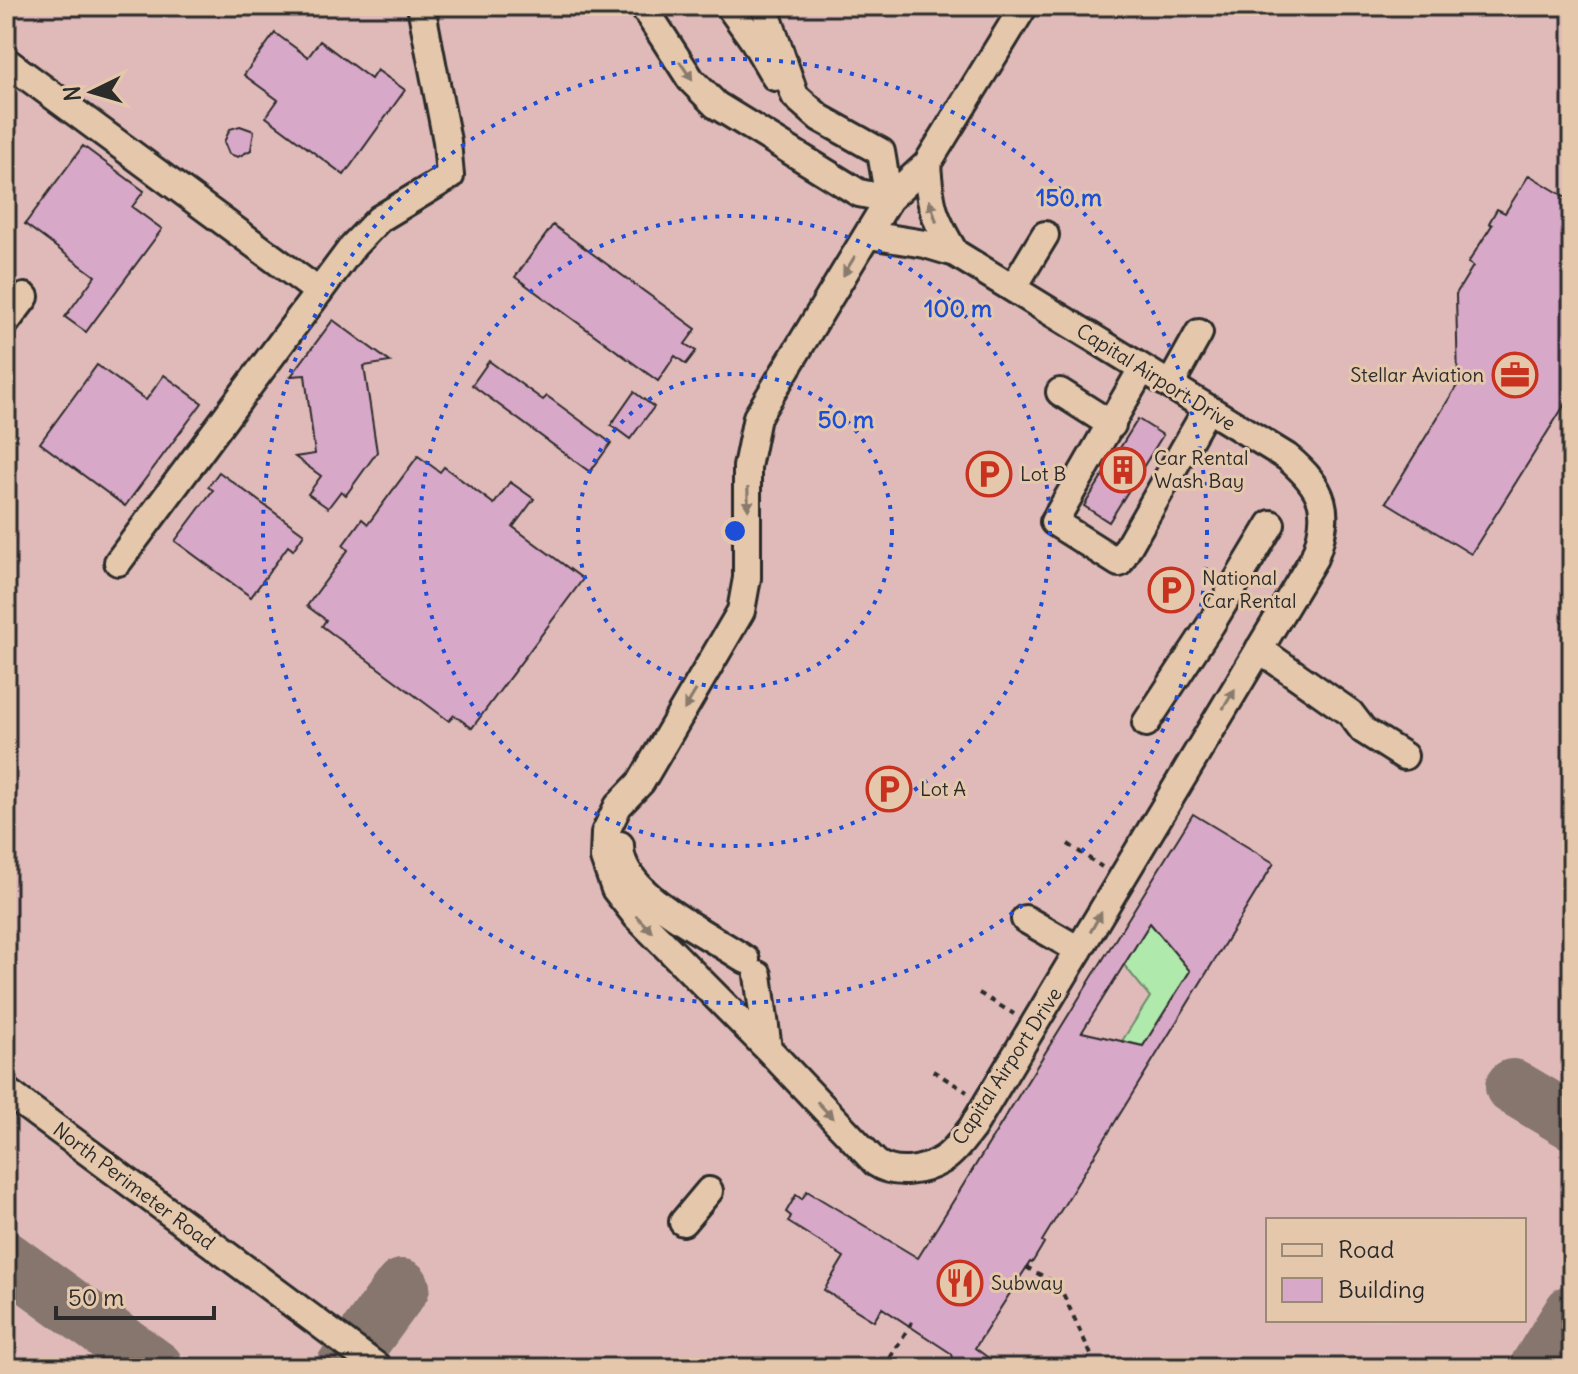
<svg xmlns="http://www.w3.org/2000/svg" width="1578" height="1374" font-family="Delius,sans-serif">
<rect width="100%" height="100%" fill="#e2c2b2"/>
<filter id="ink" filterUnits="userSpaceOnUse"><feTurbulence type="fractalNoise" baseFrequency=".0125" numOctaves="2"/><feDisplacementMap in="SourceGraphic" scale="16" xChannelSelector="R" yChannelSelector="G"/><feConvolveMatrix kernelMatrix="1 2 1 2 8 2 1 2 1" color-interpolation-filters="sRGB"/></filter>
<g filter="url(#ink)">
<!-- built -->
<path fill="#dfbab9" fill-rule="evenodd" d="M6,6H1572V1368H6ZM1268,1220H1524V1320H1268Z"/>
<!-- green -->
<path fill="#b0e9ac" stroke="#6e8a6c" stroke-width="2" d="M1150,923L1190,971L1143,1046L1122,1041L1150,997L1124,965Z"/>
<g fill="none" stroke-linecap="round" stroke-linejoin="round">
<!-- taxiway -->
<path stroke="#86766e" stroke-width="56" d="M1513,1087L1572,1122
M6,1259L156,1368
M343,1368L402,1287
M1537,1368L1572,1312"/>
</g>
<!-- building -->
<path fill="#d8a8c8" stroke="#2b2b2b" stroke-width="2" fill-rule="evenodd" d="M275,33L308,57L320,41L371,79L377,70L405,90L344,175L266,117L278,100L244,75Z
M240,126L254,131L251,150L238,157L229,154L224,142L230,129Z
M83,146L144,191L132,207L162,229L86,332L65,317L95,276L25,224Z
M1529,175L1572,201V393L1471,554L1386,502L1458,384L1456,294L1473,266L1468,263L1492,225L1489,223L1497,209L1505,213Z
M553,225L696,329L685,344L696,351L686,364L675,356L658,381L515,277Z
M333,320L390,362L364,366L377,452L346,495L341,491L328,508L308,494L321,476L295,457L315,454L305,375L291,376Z
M489,361L543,400L547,396L611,443L590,472L472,385Z
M97,365L146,400L164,375L202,403L125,506L40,443Z
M634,392L654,407L630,439L611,425Z
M1138,419L1163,435L1109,522L1084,506Z
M418,456L440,472L444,467L494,504L510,482L534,499L513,527L583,579L472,728L454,715L449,721L322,626L326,620L307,606L348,550L343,545L362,519L368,524Z
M219,472L304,534L293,550L288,546L251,597L175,541L213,490L208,487Z
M1193,814L1274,863L1042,1241L1044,1243L1032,1263L1030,1262L975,1348L990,1359L954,1364L952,1354L882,1308L874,1321L824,1290L844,1257L788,1222L791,1216L786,1212L796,1195L802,1199L807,1191L918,1258ZM1150,923L1190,971L1143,1046L1082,1032Z"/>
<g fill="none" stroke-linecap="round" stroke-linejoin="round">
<!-- minor casing -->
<g stroke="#2b2b2b" stroke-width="32">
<path id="minor" d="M643,6L691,80L716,105L859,193L889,199
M729,6L754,41L775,77
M764,6L795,96L820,118L881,152L889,199
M6,61L319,292
M927,164C930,206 933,217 955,253
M869,235L925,244L955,253L1287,457C1325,489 1332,511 1314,558L972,1128C963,1139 954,1153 942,1160C922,1172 895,1176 876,1163L768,1049L637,917L615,889L604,858L605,833L618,806L641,782L741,611L747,578V467L757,417L889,199L927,164L1024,6
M1013,288L1045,235
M6,322L25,297
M1142,369L1054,522L1119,563L1207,409
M1170,385L1199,333
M1060,392L1112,425
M118,562L353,246L379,219L450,176L447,141L421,6
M1259,649L1350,713L1363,730L1404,756
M1146,723L1211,624L1271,524
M620,845C619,896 710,934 746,960
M1025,919L1079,950
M758,975L768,1049
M6,1091L379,1368
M683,1222L709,1191"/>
</g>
<!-- path -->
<path stroke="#2b2b2b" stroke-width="4" stroke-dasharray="6 6" stroke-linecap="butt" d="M1068,844L1102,867
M979,993L1014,1014
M933,1071L967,1092
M1026,1267L1059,1285L1093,1359
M884,1368L912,1322"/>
<!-- minor -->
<use href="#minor" stroke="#e5c8ac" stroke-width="26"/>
</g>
<!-- one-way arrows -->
<defs><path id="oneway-solid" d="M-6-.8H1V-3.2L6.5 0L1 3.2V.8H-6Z" transform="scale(2)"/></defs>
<g fill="#887a6c">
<use href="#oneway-solid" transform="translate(686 71) rotate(56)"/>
<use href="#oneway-solid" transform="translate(933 211) rotate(-107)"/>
<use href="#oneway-solid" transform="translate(849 266) rotate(121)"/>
<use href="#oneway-solid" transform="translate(748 499) rotate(89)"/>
<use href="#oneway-solid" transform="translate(1229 699) rotate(-59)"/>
<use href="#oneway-solid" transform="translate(690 700) rotate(121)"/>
<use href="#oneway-solid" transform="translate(1096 922) rotate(-61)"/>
<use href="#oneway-solid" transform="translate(644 924) rotate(46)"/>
<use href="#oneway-solid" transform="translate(825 1110) rotate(47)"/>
</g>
</g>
<!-- distance rings -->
<g fill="none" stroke="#1d4ed8" stroke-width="4" stroke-dasharray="4 8">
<circle cx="735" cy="531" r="157"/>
<circle cx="735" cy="531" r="315"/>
<circle cx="735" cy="531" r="472"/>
</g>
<!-- icons -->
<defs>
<g id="office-ring" transform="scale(2.3)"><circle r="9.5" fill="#e5c8ac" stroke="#c8321e" stroke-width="1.5"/><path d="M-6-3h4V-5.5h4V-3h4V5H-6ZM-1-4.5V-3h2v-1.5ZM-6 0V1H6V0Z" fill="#c8321e"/></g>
<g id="building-ring" transform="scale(2.3)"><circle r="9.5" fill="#e5c8ac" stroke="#c8321e" stroke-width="1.5"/><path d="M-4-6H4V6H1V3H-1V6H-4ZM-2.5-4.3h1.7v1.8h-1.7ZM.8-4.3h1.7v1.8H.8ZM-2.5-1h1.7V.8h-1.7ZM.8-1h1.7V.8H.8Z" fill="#c8321e"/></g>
<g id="parking-ring" transform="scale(2.3)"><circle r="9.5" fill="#e5c8ac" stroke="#c8321e" stroke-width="1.5"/><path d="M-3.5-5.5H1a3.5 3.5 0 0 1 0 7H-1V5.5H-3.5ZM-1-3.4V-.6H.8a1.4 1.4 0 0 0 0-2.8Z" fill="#c8321e"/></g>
<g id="restaurant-ring" transform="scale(2.3)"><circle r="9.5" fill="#e5c8ac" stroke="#c8321e" stroke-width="1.5"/><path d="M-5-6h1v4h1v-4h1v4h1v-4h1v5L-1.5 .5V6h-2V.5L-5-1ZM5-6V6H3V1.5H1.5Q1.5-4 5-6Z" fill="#c8321e"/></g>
</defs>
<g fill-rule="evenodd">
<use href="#office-ring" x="1515" y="375"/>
<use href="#building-ring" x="1123" y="470"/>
<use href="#parking-ring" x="989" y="474"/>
<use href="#parking-ring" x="1171" y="590"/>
<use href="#parking-ring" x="889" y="789"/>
<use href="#restaurant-ring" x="960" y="1283"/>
</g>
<g text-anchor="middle" stroke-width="6" stroke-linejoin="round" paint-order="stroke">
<!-- poi labels -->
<g font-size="20" fill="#2b2b2b" stroke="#e5c8ac" text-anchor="start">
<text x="1484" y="382" text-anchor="end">Stellar Aviation</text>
<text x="1154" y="465">Car Rental<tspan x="1154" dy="23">Wash Bay</tspan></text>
<text x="1020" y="481">Lot B</text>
<text x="1202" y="585">National<tspan x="1202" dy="23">Car Rental</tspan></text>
<text x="920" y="796">Lot A</text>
<text x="991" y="1290">Subway</text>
</g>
<!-- street labels -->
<g font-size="20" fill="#2b2b2b" stroke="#e5c8ac">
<text transform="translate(1156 377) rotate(32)" y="7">Capital Airport Drive</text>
<text transform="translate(1007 1066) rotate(-57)" y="7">Capital Airport Drive</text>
<text transform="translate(134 1186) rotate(37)" y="7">North Perimeter Road</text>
</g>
</g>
<circle cx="735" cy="531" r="12" fill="#1d4ed8" stroke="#e5c8ac" stroke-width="4"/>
<g font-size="24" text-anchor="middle" font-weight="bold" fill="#1d4ed8" stroke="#e5c8ac" stroke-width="6" stroke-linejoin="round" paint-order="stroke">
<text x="1069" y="206">150 m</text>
<text x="958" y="317">100 m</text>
<text x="846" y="428">50 m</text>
</g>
<!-- margin -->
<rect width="1578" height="1374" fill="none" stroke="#e5c8ac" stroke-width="32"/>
<rect x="16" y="16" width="1546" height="1342" fill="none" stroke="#2b2b2b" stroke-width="3" filter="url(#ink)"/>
<!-- legend -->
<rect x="1266" y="1218" width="260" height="104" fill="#e5c8ac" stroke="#9b8978" stroke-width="2"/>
<rect x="1282" y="1244" width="40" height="12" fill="#e5c8ac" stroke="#9b8978" stroke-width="2"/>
<text x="1338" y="1258" font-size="24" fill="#2b2b2b">Road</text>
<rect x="1282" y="1278" width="40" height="24" fill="#d8a8c8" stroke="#9b8978" stroke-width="2"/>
<text x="1338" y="1298" font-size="24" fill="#2b2b2b">Building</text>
<!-- north arrow -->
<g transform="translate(92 92) rotate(265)" stroke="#e5c8ac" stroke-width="6" paint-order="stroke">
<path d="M0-6L14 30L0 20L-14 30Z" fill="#2b2b2b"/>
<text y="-12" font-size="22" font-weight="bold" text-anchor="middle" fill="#2b2b2b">N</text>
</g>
<!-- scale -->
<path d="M56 1306v12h158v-12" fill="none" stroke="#2b2b2b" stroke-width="4"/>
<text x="68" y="1306" font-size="24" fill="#2b2b2b" stroke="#e5c8ac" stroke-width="6" paint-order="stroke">50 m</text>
</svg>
